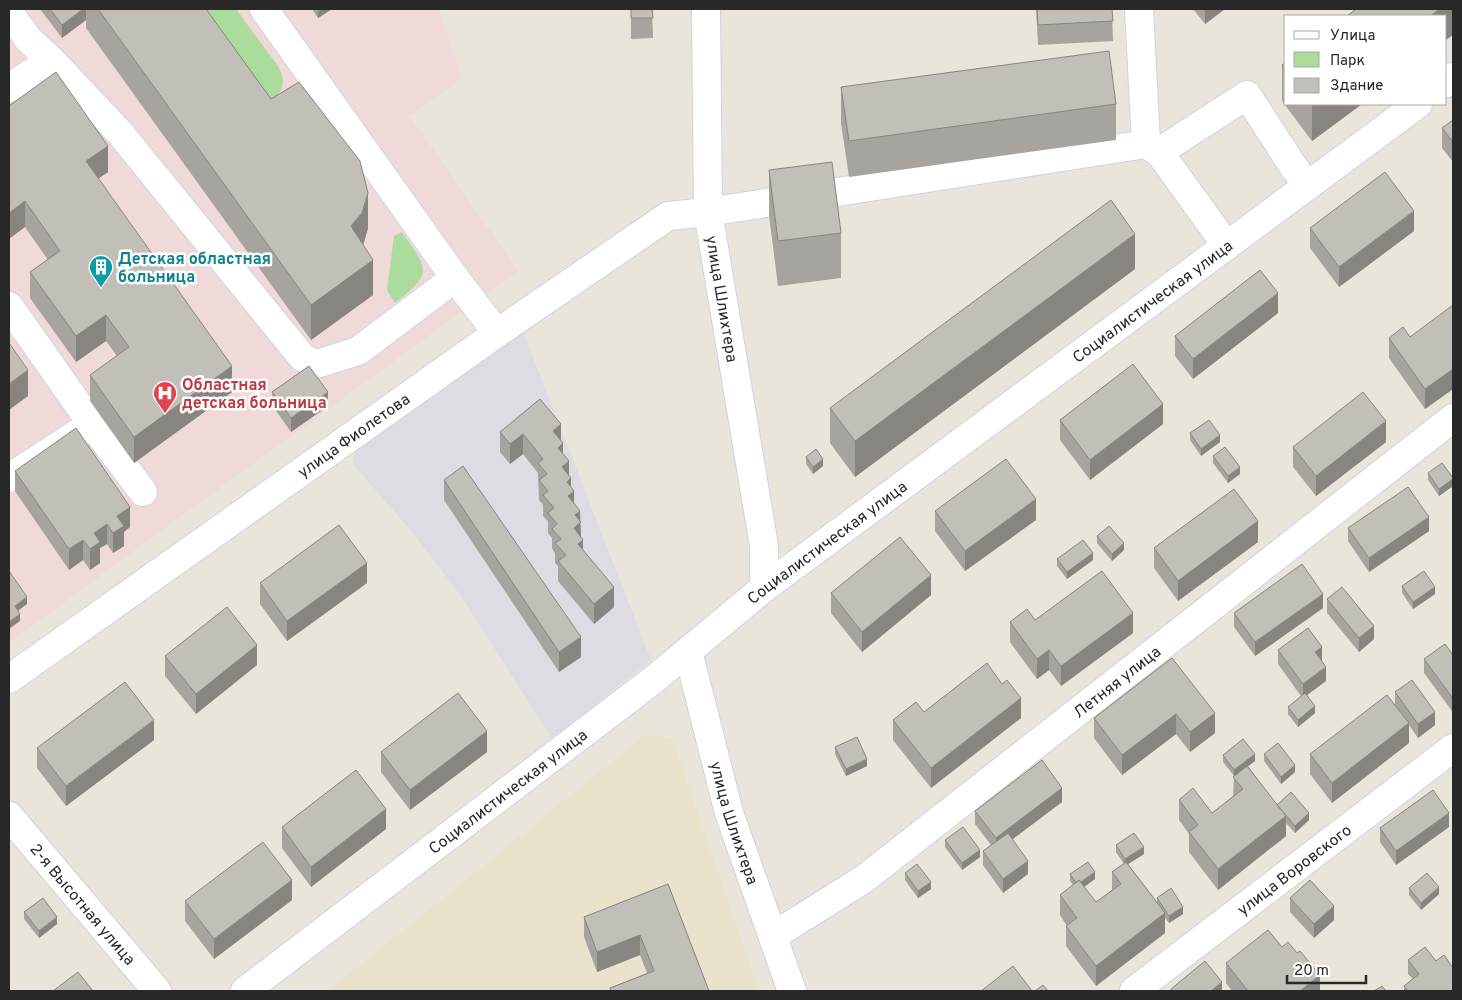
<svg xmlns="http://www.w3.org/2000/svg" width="1462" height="1000" font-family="Overpass,sans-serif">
<rect width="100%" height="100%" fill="#e9e5db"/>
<!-- industrial -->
<path fill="#dedbe2" d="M522,329L651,660L552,739L461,596L413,533L353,464L356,446Z"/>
<!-- education -->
<path fill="#eae3cc" d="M646,734L672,738L759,991H328Z"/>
<!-- medical -->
<path fill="#f0dad9" d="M9,9H439L462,78L410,116L518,271L176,520L9,643Z"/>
<!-- green -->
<path fill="#abdc9c" d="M194,9H236L278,66C289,87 280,95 263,105Z
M402,232C427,269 435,272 395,303L387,290L394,236Z"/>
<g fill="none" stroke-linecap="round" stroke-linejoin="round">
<!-- minor casing -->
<g stroke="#d1d2e0" stroke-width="30">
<g id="minor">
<path d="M264,9L455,278"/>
<path id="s1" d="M706,9L708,212L764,546V588"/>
<path d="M1139,9L1146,144L1159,152L1247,95L1293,166L1308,186"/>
<path d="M9,12L28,39L51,60"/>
<path d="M1446,83L1453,77"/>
<path d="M9,88L51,60L120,133L302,357L312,363H320L358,351L455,278L497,333"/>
<path d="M1159,152L1227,246"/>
<path d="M9,306L92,424L9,478"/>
<path d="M92,424L143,492"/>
<path id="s2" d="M688,651L729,813L792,991"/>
<path id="s3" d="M9,679L497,333L668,216L708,212L1146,144"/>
<path id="s4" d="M9,816L157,991"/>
<path id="s5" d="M773,936L864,879L1453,418"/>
<path id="s6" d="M245,991L652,681L764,588L1418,104"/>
<path id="s7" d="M1134,991L1453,748"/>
</g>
</g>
<!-- minor -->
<use href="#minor" stroke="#fff" stroke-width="28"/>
</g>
<!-- wall -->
<path fill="#a7a39e" d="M40,9H206L271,99L368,228L363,245L373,295L311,340L86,28V20L62,38Z
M312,9H332L318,18Z
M631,9H652L653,38L631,39Z
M1036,9H1112L1113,41L1038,45Z
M1193,9H1225L1205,24Z
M1286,62V104H1362L1312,141L1282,101V65Z
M841,87L1116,104V140L849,177L841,123Z
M9,106L108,172L98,178L232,392L134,463L90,401V375L117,356L106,341L76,362L30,298V272L48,260L25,227Z
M1453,120V162L1442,148V128Z
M769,170L841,233V278L778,286L769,215Z
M1310,228L1414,231L1339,287L1310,248Z
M1135,269L855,477L830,443V408Z
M1453,286V389L1425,409L1389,358V338L1410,337L1453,306Z
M1278,313L1193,379L1175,356V336Z
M272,392L328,406L291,432L272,405Z
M540,399L561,441L563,455L569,475L574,503L580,521L581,537L583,551L614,607L594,624L558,581V566L555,563V553L552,549V538L548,533V521L543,516V505L539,500L538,473L523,454L510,464L500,452V432Z
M1060,420L1163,424L1090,480L1060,440Z
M1190,433L1220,442L1201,456L1190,440Z
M1386,442L1316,496L1293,467V447Z
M1213,456L1240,474L1228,483L1213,463Z
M806,457L823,466L813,474L806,464Z
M15,471L130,527L124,532V546L113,553L107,544L100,548V563L90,570L83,560L69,570L15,491Z
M1428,473L1453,478V486L1439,496L1428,480Z
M444,480L581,657L559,672L444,500Z
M935,511L1036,520L965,571L935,531Z
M1348,528L1429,531L1369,572L1348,541Z
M1097,536L1124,550L1112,561L1097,543Z
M1258,542L1178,601L1154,568V548Z
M1057,559L1093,560L1067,579L1057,566Z
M260,583H367L287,641L260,604Z
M1402,586L1435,594L1413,609L1402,593Z
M831,593L931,595L862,652L831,613Z
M1327,599L1374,639L1359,652L1327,613Z
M1323,608L1255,656L1234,627V613Z
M1035,620L1133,633L1061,686L1049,670L1037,679L1010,642V622Z
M1278,650L1322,661L1326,681L1307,695L1315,713L1298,727L1288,714V707L1301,696L1278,664Z
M1453,655L1452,711L1424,673V659Z
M165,656L257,665L196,714L165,676Z
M1172,658L1215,733L1190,752L1176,734L1122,775L1094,738V718Z
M1395,692L1435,725L1418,738L1409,725V743L1332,803L1310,774V754L1395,705Z
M1021,718L931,788L893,740V720Z
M154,740L66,806L37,768V748Z
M835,747L867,766L846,776L835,754Z
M381,752H487L410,810L381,772Z
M1264,754L1295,772L1281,784L1264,761Z
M1223,755L1255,761L1248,766L1277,805L1309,820L1295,833L1286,823V836L1218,890L1189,852V834L1179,820V800L1212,813L1233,796L1234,776L1223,762Z
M1453,773V790L1452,788V774Z
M1062,802L1012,839L1028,874L1003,893L983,865V851L991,845L975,824V811Z
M282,827L386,829L311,887L282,848Z
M1449,827L1396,865L1380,842V828Z
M945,840L980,857L962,870L945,847Z
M1116,845L1144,854L1128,864L1157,902V898L1183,914L1169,923L1165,918V933L1096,986L1066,946V926H1067L1060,915V895L1073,885L1070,881V874L1095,879L1084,887L1096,902L1112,890V872L1124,864L1116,852Z
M905,873L931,889L918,898L905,880Z
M668,884L709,991H610V988L647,973L640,955L597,972L584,937V917Z
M1409,888L1439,894L1421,910L1409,895Z
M1290,898L1334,920L1314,938L1290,912Z
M292,900L214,959L185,921V901Z
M24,912L57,924L39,938L24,919Z
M1282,947L1320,991H1232L1226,983V963Z
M1408,960L1436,961L1453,991H1404V986L1413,979L1408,974Z"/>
<!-- shaded-wall -->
<path fill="#888581" d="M83,9H86V20L62,38V25Z
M322,9H332L318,18V11Z
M1208,9H1225L1205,24V10Z
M1440,9H1453V35L1446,40V16H1430Z
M1314,104H1362L1312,141V106Z
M108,146V172L86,187V161Z
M368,193V228L362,249L351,226Z
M25,201V227L9,239V213Z
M1414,211V231L1339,287V267Z
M1135,234V269L855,477V441Z
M373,260V295L311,340V305Z
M1278,293V313L1193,379V359Z
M106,315V341L76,362V336Z
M232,366V392L134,463V437Z
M1453,369V389L1425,409V389Z
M28,370V396L9,410V384Z
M328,392V406L291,432V418Z
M1163,404V424L1090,480V460Z
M1386,421V442L1316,496V476Z
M561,424V444L553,431Z
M523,434V454L510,464V444Z
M1220,435V442L1201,456V449Z
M563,443V463L558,448Z
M823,459V466L813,474V467Z
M569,461V480L571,478V493L574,491V511L568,516L562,467Z
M1240,467V474L1228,483V476Z
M1453,479V486L1439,496V489Z
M1036,499V520L965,571V551Z
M130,507V527L124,532V546L113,553V533L117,516Z
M580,511L581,541L583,540V560L578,564L574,528L575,515Z
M1429,517V531L1369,572V558Z
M1258,521V542L1178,601V581Z
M107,524V544L100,548V563L90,570V549L94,533Z
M83,540V560L69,570V549Z
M1124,543V550L1112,561V554Z
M1093,553V560L1067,579V572Z
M367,563V583L287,641V621Z
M931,575V595L862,652V632Z
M614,587V607L594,624V604Z
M1435,587V594L1413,609V602Z
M1323,594V608L1255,656V642Z
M27,597V604L15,613V606Z
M1133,613V633L1061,686V666Z
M20,614V621L9,629V622Z
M1374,626V639L1359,652V638Z
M581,637V657L559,672V652Z
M257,645V665L196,714V694Z
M1322,647V661L1315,652Z
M1049,650V670L1037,679V659Z
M1326,667V681L1303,698V684Z
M1453,696V710L1452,711V697Z
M1021,698V718L931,788V768Z
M1315,706V713L1298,727V720Z
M1435,712V725L1418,738V724Z
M1215,713V733L1190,752V732Z
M1176,714V734L1122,775V755Z
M154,720V740L66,806V786Z
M1409,723V743L1332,803V783Z
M487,731V752L410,810V790Z
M1255,754V761L1234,777V770Z
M867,759V766L846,776V769Z
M1295,765V772L1281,784V777Z
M1062,788V802L996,852V838Z
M386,809V829L311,887V867Z
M1309,813V820L1295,833V826Z
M1449,813V827L1396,865V851Z
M1286,816V836L1218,890V869Z
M1144,847V854L1125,866V859Z
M980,850V857L962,870V863Z
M1028,861V874L1003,893V879Z
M1095,872V879L1077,892V885Z
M292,880V900L214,959V939Z
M931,882V889L918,898V891Z
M1439,887V894L1421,910V903Z
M1334,906V920L1314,938V924Z
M1183,907V914L1169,923V916Z
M1165,913V933L1096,986V966Z
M57,917V924L39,938V931Z
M640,935V955L597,972V952Z
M1320,975V991H1300Z
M1222,982V991H1211Z"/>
<!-- building -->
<path fill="#c2beb8" stroke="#888581" d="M50,9H83L62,25Z
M98,9H206L271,99L299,82L360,161L368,193L362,213L351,226L373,260L311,305Z
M631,9H652L653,18H631Z
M1037,9H1112L1113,21L1038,25Z
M1356,9H1440L1430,16H1347Z
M1109,51L1116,104L849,141L841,87Z
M1286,62V71L1282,65Z
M56,72L108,146L86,161L232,366L134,437L90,375L129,347L106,315L76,336L30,272L60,251L25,201L9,213V106Z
M1453,120V142L1442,128Z
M832,162L841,233L778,241L769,170Z
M1385,172L1414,211L1339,267L1310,228Z
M1111,200L1135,234L855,441L830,408Z
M1260,270L1278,293L1193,359L1175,336Z
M1453,305V369L1425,389L1389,338L1403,327L1410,337Z
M9,343L28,370L9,384Z
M1133,364L1163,404L1090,460L1060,420Z
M309,366L328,392L291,418L272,392Z
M1363,392L1386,421L1316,476L1293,447Z
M540,399L561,424L553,431L563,443L558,448L569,461L562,467L571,478L567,482L574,491L568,496L580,511L575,515L581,522L574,528L583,540L578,544L614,587L594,604L558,561L566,555L555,543L561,539L552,529L557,524L548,513L554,508L543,495L548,491L539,480L547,474L538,463L543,459L523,434L510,444L500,432Z
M1209,420L1220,435L1201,449L1190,433Z
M76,428L130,507L117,516L124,526L113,533L107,524L94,533L100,542L90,549L83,540L69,549L15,471Z
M1225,447L1240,467L1228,476L1213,456Z
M816,449L823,459L813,467L806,457Z
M1006,459L1036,499L965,551L935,511Z
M1442,463L1453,478V479L1439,489L1428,473Z
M463,466L581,637L559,652L444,480Z
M1408,487L1429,517L1369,558L1348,528Z
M1234,489L1258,521L1178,581L1154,548Z
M339,525L367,563L287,621L260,583Z
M1109,526L1124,543L1112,554L1097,536Z
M900,537L931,575L862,632L831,593Z
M1083,540L1093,553L1067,572L1057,559Z
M1302,564L1323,594L1255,642L1234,613Z
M9,571L27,597L15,606L20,614L9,622Z
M1102,571L1133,613L1061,666L1049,650L1037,659L1010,622L1027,609L1035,620Z
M1424,571L1435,587L1413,602L1402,586Z
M1342,587L1374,626L1359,638L1327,599Z
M227,607L257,645L196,694L165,656Z
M1308,628L1322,647L1315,652L1326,667L1303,684L1278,650Z
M1445,644L1453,655V696L1452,697L1424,659Z
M1172,658L1215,713L1190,732L1176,714L1122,755L1094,718Z
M987,663L1002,684L1007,680L1021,698L931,768L893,720L916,702L924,712Z
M1412,680L1435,712L1418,724L1395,692Z
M125,682L154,720L66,786L37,748Z
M458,693L487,731L410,790L381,752Z
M1305,693L1315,706L1298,720L1288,707Z
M1387,695L1409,723L1332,783L1310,754Z
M857,737L867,759L846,769L835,747Z
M1243,739L1255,754L1234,770L1223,755Z
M1278,743L1295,765L1281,777L1264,754Z
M1042,760L1062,788L996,838L975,811Z
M1247,766L1286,816L1218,869L1189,832L1198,825L1179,800L1193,788L1212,813L1243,789L1233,777Z
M356,770L386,809L311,867L282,827Z
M1433,790L1449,813L1396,851L1380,828Z
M1291,792L1309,813L1295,826L1277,805Z
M963,827L980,850L962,863L945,840Z
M1008,833L1028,861L1003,879L983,851Z
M1134,833L1144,847L1125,859L1116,845Z
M263,842L292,880L214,939L185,901Z
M1088,862L1095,872L1081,882L1079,880L1076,883L1070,874Z
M1126,862L1165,913L1096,966L1066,926L1077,918L1060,895L1079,880L1096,902L1121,884L1112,872Z
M917,864L931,882L918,891L905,873Z
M1427,873L1439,887L1421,903L1409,888Z
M1310,880L1334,906L1314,924L1290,898Z
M668,884L709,991H611L610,988L654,971L640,935L597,952L584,917Z
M1171,888L1183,907L1169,916L1157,898Z
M43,898L57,917L39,931L24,912Z
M1268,930L1282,947L1288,942L1297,953L1300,951L1320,975L1300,991H1248L1226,963Z
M1425,947L1436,961L1444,955L1453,968V991H1408L1404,986L1419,974L1408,960Z
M1205,961L1222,982L1211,991H1172L1171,989Z
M1013,966L1032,991H981Z
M78,972L93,991H53Z
M1043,985L1048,991H1035Z
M1382,986L1386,991H1374Z"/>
<!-- icons -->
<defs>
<g id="building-pin" transform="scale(1.25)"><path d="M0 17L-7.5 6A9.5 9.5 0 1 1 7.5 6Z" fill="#0f9aa8" stroke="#fff"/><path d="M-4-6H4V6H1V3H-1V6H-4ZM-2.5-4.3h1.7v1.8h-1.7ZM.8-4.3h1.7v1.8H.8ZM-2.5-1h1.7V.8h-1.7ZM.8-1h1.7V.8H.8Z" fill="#fff"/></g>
<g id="hospital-pin" transform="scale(1.25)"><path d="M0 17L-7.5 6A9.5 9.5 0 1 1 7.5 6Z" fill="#e0444e" stroke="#fff"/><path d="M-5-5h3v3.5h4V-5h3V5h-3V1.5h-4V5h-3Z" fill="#fff"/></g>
</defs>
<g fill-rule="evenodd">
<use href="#building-pin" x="101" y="267"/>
<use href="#hospital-pin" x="165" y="393"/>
</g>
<g text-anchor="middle" stroke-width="5" stroke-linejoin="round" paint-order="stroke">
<!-- culture labels -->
<g font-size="16" font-weight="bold" fill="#0d838f" stroke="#fff" text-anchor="start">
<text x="118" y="264">Детская областная<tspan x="118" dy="18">больница</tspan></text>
</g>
<!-- street labels -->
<g font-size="16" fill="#282828" stroke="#fff">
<text dy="6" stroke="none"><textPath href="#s1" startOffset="291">улица Шлихтера</textPath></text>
<text dy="6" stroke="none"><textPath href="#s6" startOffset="1140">Социалистическая улица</textPath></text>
<text dy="6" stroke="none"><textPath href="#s3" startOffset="422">улица Фиолетова</textPath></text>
<text dy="6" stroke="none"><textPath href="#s6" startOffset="735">Социалистическая улица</textPath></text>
<text dy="6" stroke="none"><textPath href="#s5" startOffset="428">Летняя улица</textPath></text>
<text dy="6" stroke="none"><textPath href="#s6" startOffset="330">Социалистическая улица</textPath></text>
<text dy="6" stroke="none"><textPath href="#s2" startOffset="178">улица Шлихтера</textPath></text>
<text dy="6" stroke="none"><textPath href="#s7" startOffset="201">улица Воровского</textPath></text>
<text dy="6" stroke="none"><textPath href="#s4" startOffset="115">2-я Высотная улица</textPath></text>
</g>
<!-- health labels -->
<g font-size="16" font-weight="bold" fill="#be3a42" stroke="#fff" text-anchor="start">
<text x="182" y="390">Областная<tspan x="182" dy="18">детская больница</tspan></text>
</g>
</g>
<!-- border -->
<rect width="1462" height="1000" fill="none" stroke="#282828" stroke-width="20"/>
<!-- legend -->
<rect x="1284" y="15" width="162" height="90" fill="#ffffff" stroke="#a9a9a9"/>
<rect x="1294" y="31" width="25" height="8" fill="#ffffff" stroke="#a9a9a9"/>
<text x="1330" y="40" font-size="15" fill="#282828">Улица</text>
<rect x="1294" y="52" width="25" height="15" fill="#abdc9c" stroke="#a9a9a9"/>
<text x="1330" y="65" font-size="15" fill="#282828">Парк</text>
<rect x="1294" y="78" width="25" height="15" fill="#c2beb8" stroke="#a9a9a9"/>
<text x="1330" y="90" font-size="15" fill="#282828">Здание</text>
<!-- scale -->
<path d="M1287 975v8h79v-8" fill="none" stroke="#282828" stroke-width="2.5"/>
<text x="1294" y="975" font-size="15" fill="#282828" stroke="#ffffff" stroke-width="4" paint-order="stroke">20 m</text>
</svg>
